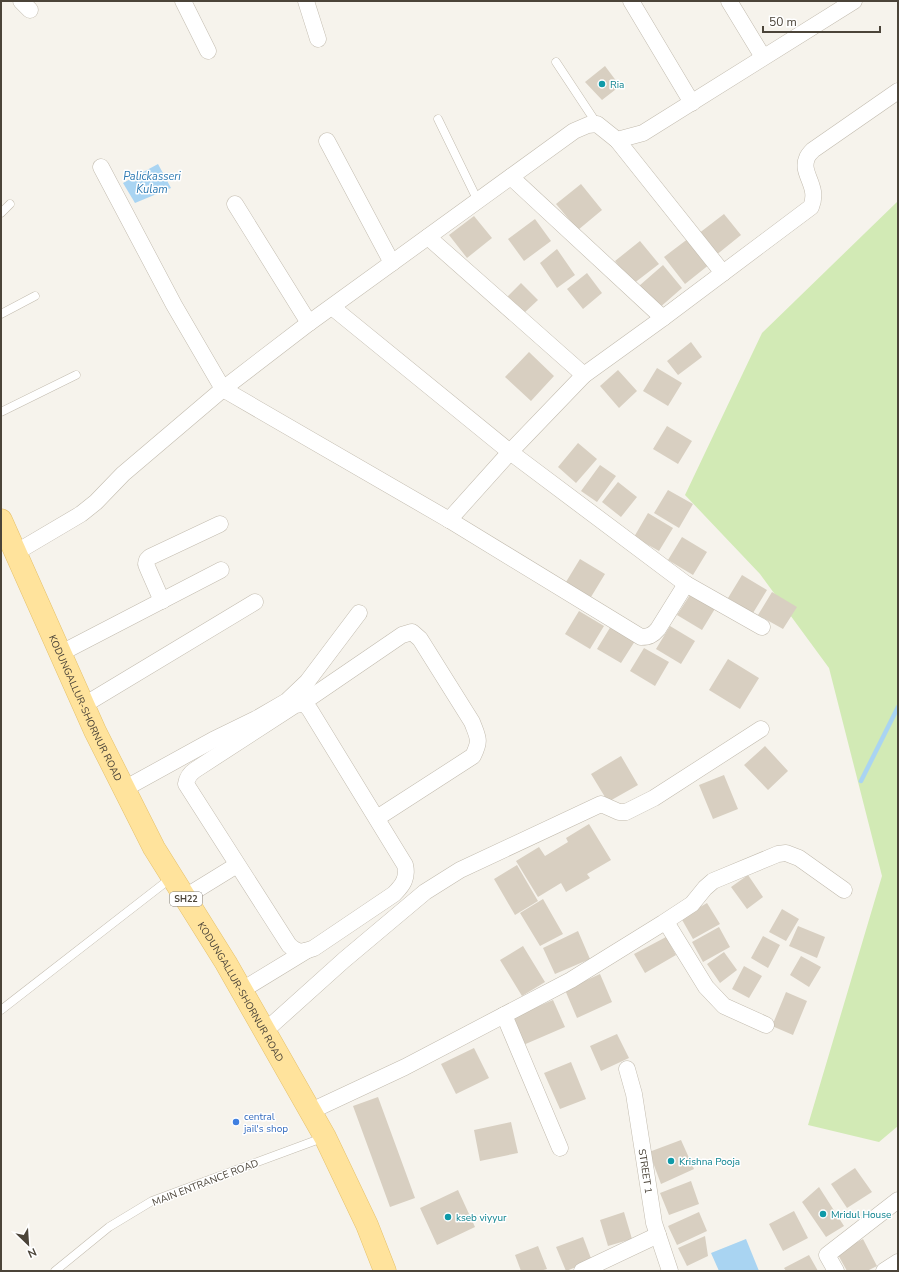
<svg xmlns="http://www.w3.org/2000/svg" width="899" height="1272" font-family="'Nunito Sans',sans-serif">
<rect width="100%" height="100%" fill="#f6f3ec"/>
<!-- green -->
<path fill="#d2eab5" d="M898,201V1126L879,1142L808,1125L882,876L829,668L760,574L685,495L762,333Z"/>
<!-- water -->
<path fill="#a9d4f2" d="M158,164L171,188L135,203L123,183Z
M746,1239L759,1271H719L711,1253Z"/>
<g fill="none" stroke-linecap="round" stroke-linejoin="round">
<!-- stream -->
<path stroke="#a9d4f2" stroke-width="4.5" d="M861,781L898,707"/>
</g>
<!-- building -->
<path fill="#d8cfc1" d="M605,66L620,86L602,100L585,82Z
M581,184L602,210L578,230L556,204Z
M724,214L741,235L715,256L698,234Z
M474,216L492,238L467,258L449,235Z
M535,219L551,241L524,261L508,239Z
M689,238L710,264L685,284L664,257Z
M640,241L659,264L633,284L615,261Z
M557,249L575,275L557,288L540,263Z
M663,265L682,288L658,309L639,286Z
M587,273L602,293L583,309L567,289Z
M521,283L538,300L523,314L507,297Z
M691,342L702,357L678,375L667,361Z
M529,352L554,376L531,401L505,377Z
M657,368L682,383L668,406L643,391Z
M618,370L637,391L619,408L600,386Z
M667,426L692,441L678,464L653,449Z
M578,443L597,459L576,483L558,467Z
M600,465L616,476L597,502L581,491Z
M618,482L637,497L621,517L602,502Z
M668,490L693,504L679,528L654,513Z
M648,513L673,528L659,551L634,537Z
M682,537L707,552L693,575L668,560Z
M580,559L605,574L591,597L566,582Z
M742,575L767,590L753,613L728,598Z
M692,592L716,607L702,630L677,615Z
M772,592L797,607L783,629L758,615Z
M579,611L604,626L590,649L565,634Z
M611,626L635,641L621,663L597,649Z
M670,626L695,641L681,664L656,649Z
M644,648L669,662L655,686L630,671Z
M728,659L759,678L740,709L709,690Z
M765,746L788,771L768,790L744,765Z
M621,756L638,785L608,802L591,774Z
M724,775L738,809L713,819L699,785Z
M589,824L611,860L587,874L590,878L566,892L561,883L538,897L516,861L539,847L545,856L568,842L566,838Z
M517,865L538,901L515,915L494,879Z
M748,875L763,897L747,909L731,887Z
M543,899L563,934L540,946L520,913Z
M707,903L720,924L693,939L681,918Z
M782,909L799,919L786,941L769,932Z
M798,926L825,937L817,958L789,946Z
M719,927L730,947L703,962L692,942Z
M578,931L590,959L555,974L543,948Z
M763,936L780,945L768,968L751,958Z
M666,937L676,955L645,973L634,954Z
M523,946L545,982L522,996L500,960Z
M724,952L737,970L720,983L707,964Z
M801,956L821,967L809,987L790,975Z
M744,966L762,976L749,998L732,989Z
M600,974L612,1002L577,1018L565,990Z
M786,992L807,1001L793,1035L772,1026Z
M553,1000L565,1027L521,1046L509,1019Z
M617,1034L629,1058L601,1071L590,1046Z
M474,1048L489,1078L456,1094L441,1064Z
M571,1062L586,1099L560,1109L544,1073Z
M378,1097L415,1198L390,1207L353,1106Z
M511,1122L518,1153L480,1161L474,1130Z
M681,1140L694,1169L661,1184L649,1152Z
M855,1168L872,1192L847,1208L831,1184Z
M691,1181L699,1204L669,1215L660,1193Z
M819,1187L844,1226L826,1237L802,1202Z
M458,1190L475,1227L437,1245L420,1208Z
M794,1211L808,1238L783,1251L769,1224Z
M624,1212L632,1239L608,1246L600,1220Z
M699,1212L707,1231L677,1245L668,1226Z
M705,1236L708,1256L687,1266L678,1248Z
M583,1237L592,1261L566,1271L556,1247Z
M863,1239L877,1266L867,1271H847L837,1253Z
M538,1246L547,1269L540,1271H521L515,1255Z
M809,1255L818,1271H786L784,1268Z"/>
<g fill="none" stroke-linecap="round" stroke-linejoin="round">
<!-- lane casing -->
<g stroke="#c2bbae" stroke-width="9">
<path id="lane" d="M556,62L597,124
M438,119L478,201
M1,213L10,204
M1,314L35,296
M1,412L76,375
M1,1010L171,878
M55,1271L109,1227L152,1201L325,1137"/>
</g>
<!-- street casing -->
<g stroke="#c2bbae" stroke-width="17">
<g id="street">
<path d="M21,1L30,10"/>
<path d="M183,1L208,51"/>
<path d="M306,1L318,39"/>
<path d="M631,1L692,103"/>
<path d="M729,1L763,57"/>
<path d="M617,140L723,273"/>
<path d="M327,141L392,263"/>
<path d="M101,167L174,305L223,389L451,521L641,637C649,637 653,635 658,629L686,584"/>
<path d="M511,177L663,318"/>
<path d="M235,204L309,323"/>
<path d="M428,237L584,375"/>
<path d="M332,307L510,452L686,584L762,627"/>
<path d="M449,520L510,452L584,375L663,318L811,207C820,186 800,174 807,158C808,155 811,152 813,150L898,91"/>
<path d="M15,553L81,514L96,502L123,474L223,389L309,323L574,131L588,125L597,124L617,140L643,133L854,1"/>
<path d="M162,601L148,569L146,564L147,560L150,557L220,524"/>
<path d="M61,653L221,570"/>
<path d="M301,704L306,705L310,710L405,865C408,878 403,885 394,894L314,948C303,952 298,954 289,945L186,784C187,778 189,774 195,770L295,705Z"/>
<path d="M301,704L402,635L412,632L420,639L472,722C478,738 481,740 473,756L377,818"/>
<path d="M84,705L255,602"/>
<path d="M124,789L213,740L256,719L287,701L307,682L359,613"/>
<path d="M185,897L237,865"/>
<path d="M666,922L706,987L724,1006L766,1025"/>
<path d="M242,990L306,951"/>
<path d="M504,1015L560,1148"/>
<path d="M265,1031L344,960L425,892L460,870L601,804L619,812H626L654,798L761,729"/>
<path id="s1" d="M627,1069L634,1094L654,1223L670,1271"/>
<path d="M311,1111L405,1067L571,980L663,923L692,904L705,888L713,881L778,854L786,853L799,858L844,890"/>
<path d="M582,1271L658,1235"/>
<path d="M836,1271L827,1255L898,1200"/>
<path d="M884,1271L898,1262"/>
</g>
</g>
<!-- primary casing -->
<g stroke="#e6c16a" stroke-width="23">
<g id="primary">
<path id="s2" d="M1,520L95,731L154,848L226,963L325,1137L367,1225L385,1271"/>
</g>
</g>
<!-- lane -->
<use href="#lane" stroke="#fff" stroke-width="8"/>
<!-- street -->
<use href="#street" stroke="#fff" stroke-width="16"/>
<!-- primary -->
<use href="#primary" stroke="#ffe39c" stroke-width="22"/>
</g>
<!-- markers -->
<g fill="#0f9aa8" stroke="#fff" stroke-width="1.5">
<circle cx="602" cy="84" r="4"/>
<circle cx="671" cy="1161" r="4"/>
<circle cx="823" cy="1214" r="4"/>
<circle cx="448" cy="1217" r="4"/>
</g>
<circle fill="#3f7fe0" stroke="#fff" stroke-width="1.5" cx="236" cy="1122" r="4"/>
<g text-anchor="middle" stroke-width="3" stroke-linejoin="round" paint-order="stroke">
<!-- shield labels -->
<rect fill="#fff" stroke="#817c74" stroke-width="1" x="170" y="892" width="32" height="14" rx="3"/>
<g font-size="9" font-weight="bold" fill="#4b4439">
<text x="186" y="902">SH22</text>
</g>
<!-- culture labels -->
<g font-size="10" fill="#0d838f" stroke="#fff" text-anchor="start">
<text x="610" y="88">Ria</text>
<text x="679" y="1165">Krishna Pooja</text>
<text x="831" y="1218">Mridul House</text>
<text x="456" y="1221">kseb viyyur</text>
</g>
<!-- street labels -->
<g font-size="10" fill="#4b4439" stroke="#fff">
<text dy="4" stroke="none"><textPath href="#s2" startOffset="206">KODUNGALLUR-SHORNUR ROAD</textPath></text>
<text dy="4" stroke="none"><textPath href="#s2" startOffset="530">KODUNGALLUR-SHORNUR ROAD</textPath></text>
<text dy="4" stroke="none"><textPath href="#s1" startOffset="104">STREET 1</textPath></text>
<text transform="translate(205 1182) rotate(-21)" y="4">MAIN ENTRANCE ROAD</text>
</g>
<!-- shop labels -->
<g font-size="10" fill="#366cbe" stroke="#fff" text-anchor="start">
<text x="244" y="1120">central<tspan x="244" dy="12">jail's shop</tspan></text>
</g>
<!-- water labels -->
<g font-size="11" font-style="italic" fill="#2e7ab2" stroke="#fff">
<text x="152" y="180">Palickasseri<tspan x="152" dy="13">Kulam</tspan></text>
</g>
</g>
<!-- border -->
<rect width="899" height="1272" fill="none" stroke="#4b4439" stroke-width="4"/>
<!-- north arrow -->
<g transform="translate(28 1244) rotate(155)" stroke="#ffffff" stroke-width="3" paint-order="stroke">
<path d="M0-3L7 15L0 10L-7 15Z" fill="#4b4439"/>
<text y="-6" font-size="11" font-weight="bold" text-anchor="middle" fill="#4b4439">N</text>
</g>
<!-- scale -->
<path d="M763 26v6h117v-6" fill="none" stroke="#4b4439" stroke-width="2"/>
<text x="769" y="26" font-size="12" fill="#4b4439" stroke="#ffffff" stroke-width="3" paint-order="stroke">50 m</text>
</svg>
